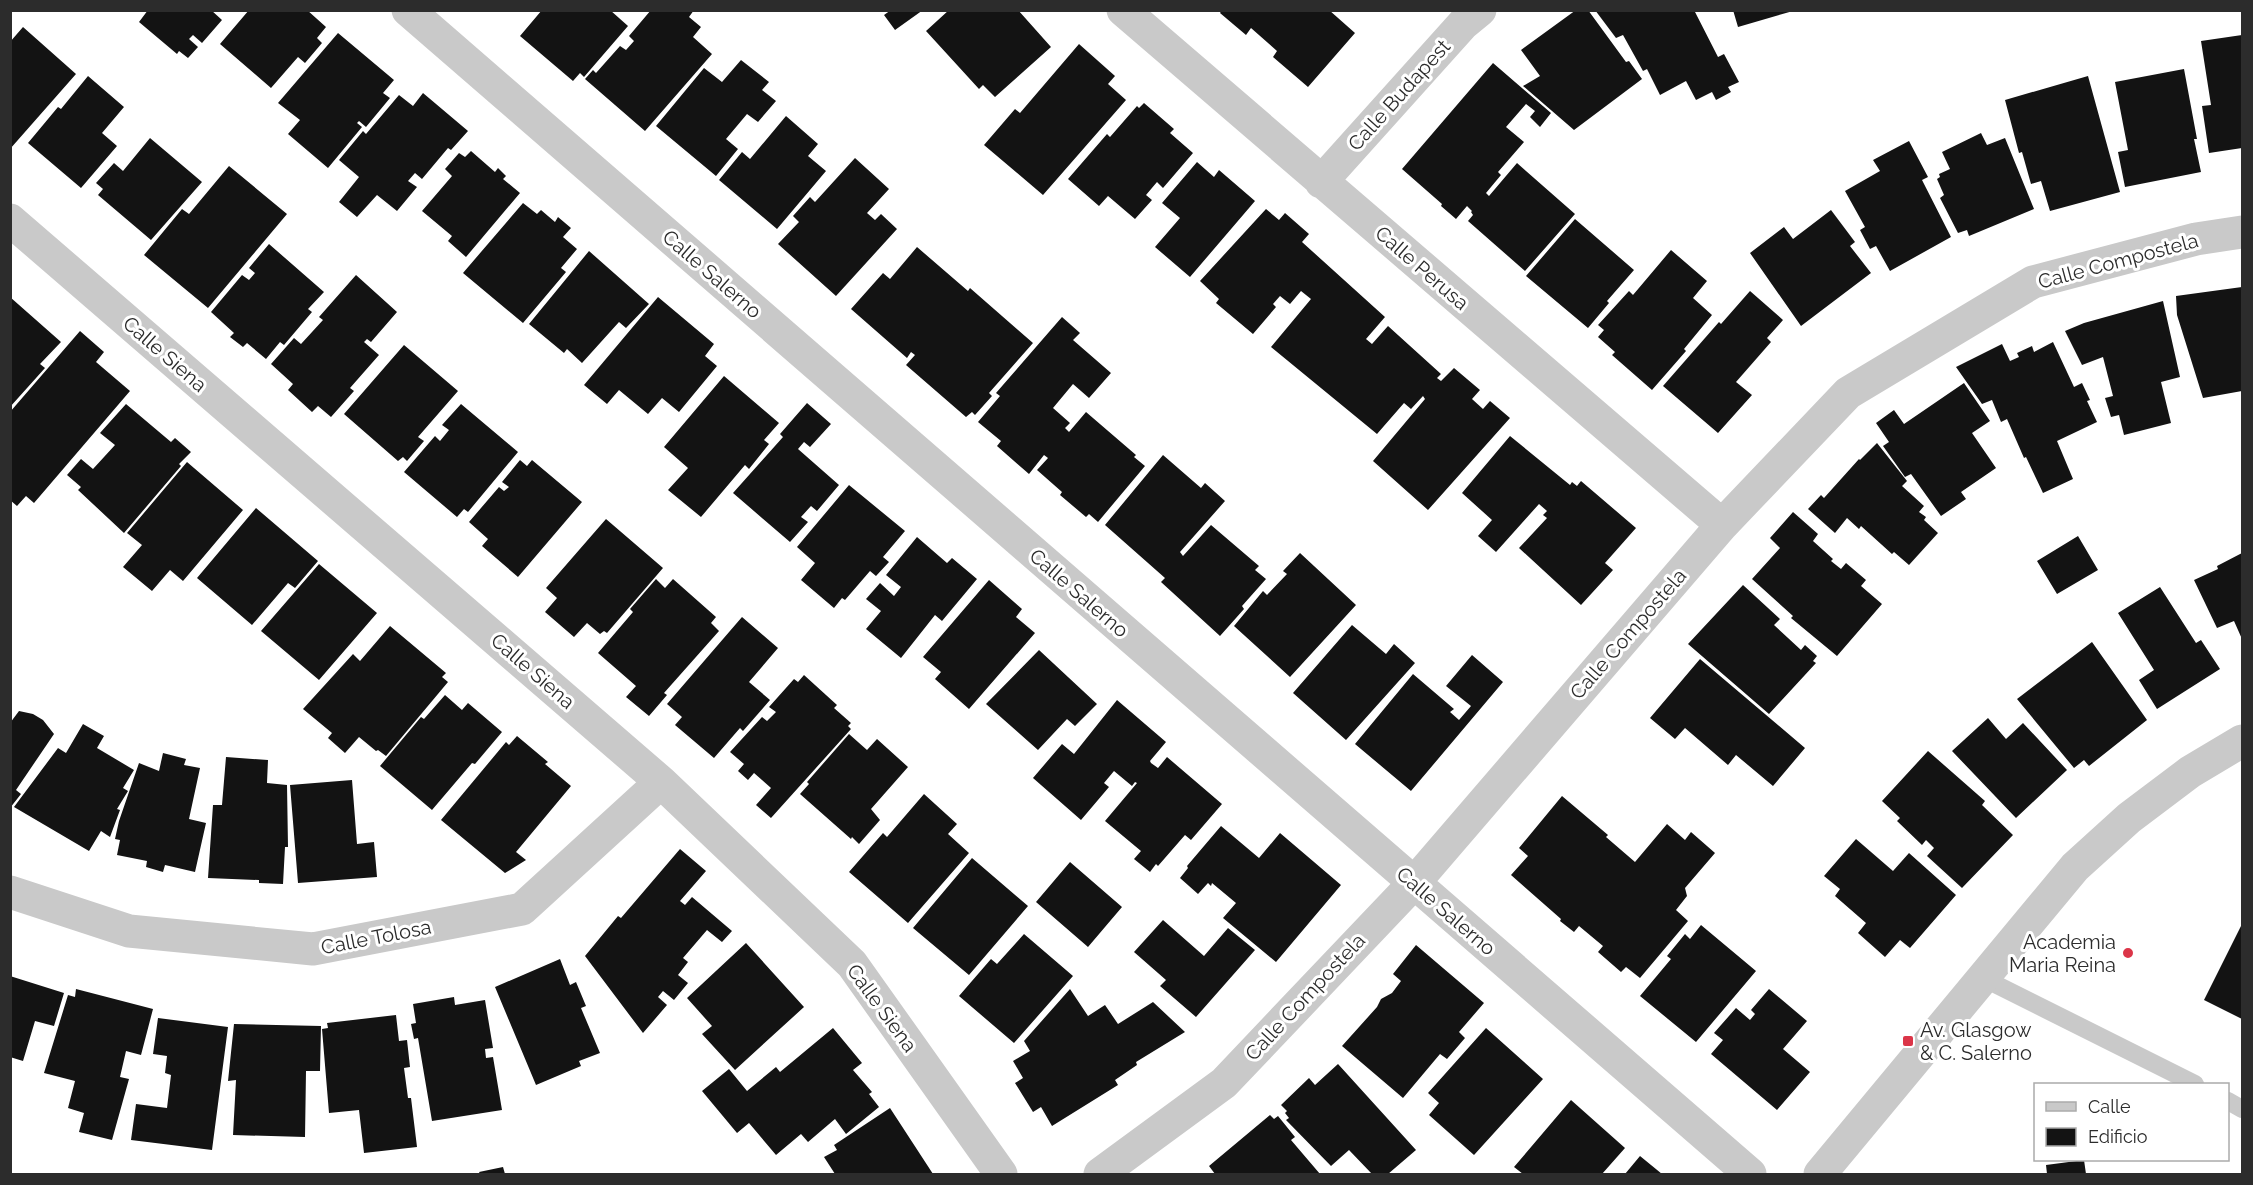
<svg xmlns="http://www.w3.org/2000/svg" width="2253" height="1185" font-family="Raleway,sans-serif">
<rect width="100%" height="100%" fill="#fff"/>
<!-- building -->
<path fill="#131313" d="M148,10H211L222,20L202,43L193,35L189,39L198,47L188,58L179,51L177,54L139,22Z
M249,10H307L326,27L317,38L322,43L305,63L298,57L271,88L220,44Z
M542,10H610L628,26L584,77L580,73L573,81L520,36Z
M651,10H694L689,17L701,27L693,37L712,54L645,131L585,79L593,70L596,73L620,46L626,50L634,41L629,36Z
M891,10H923L895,30L884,15Z
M949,10H1018L1051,47L995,97L983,85L979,89L926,31Z
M1222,10H1329L1355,33L1308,87L1273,57L1277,51L1251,28L1246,35L1220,13Z
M1576,10H1588L1626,62L1629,61L1642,79L1574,130L1523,86L1540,76L1521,50Z
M1595,10H1694L1718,57L1724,54L1739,82L1728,87L1731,92L1716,100L1712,92L1696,100L1686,81L1660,95L1647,69L1643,71L1623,35L1616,38Z
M1733,10H1793V11L1738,27Z
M23,27L76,74L10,149V42Z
M338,33L394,80L383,93L390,98L366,127L359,121L357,123L362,127L328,168L288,134L300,120L278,103Z
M2242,35V148L2209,153L2202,106L2211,105L2201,41Z
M1079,44L1115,76L1108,84L1126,100L1043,195L984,145L1015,109L1020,113Z
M741,60L769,82L762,90L776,101L758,122L747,114L726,139L738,149L716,176L656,126L704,68L722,82Z
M1493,63L1551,113L1540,127L1530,117L1535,111L1526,104L1506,127L1524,142L1498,172L1501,175L1486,193L1489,196L1517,163L1575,214L1525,271L1468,221L1473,215L1471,212L1472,211L1467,206L1456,219L1441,206L1442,204L1402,169Z
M2184,69L2197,139H2194L2201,172L2125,187L2118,152L2128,150L2115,82Z
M88,76L124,107L102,133L117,146L81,188L28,143L58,107L61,109Z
M2088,76L2120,192L2050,211L2041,181L2031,184L2022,152L2019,153L2005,100Z
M423,93L468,131L451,150L448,148L422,179L415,173L408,181L417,187L397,211L377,195L357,217L339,202L359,177L339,160L363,131L366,134L399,95L413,106Z
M1144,103L1174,129L1170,133L1193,153L1163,188L1157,182L1146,195L1152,200L1135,219L1108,196L1099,206L1068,179L1107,134L1110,137L1137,106L1139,108Z
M786,116L818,144L808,156L826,171L777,229L719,180L742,152L750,159Z
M1981,133L1987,145L2005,138L2034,209L1969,236L1967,230L1958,233L1940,198L1944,195L1937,179L1940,177L1939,174L1950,169L1942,152Z
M150,138L202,182L151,240L98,195L103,189L96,183L114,163L123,171Z
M1909,141L1928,177L1922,180L1951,237L1890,271L1876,246L1870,249L1860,230L1865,227L1845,191L1880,171L1873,160Z
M471,151L495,172L498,168L506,176L503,179L520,193L466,257L448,241L452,236L422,211L452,176L445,169L459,153L465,157Z
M855,158L889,189L867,213L875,220L881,214L897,229L836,296L778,244L799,222L793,216L810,197L815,202Z
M1197,162L1214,177L1219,170L1255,201L1190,277L1155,247L1180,218L1162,203Z
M229,166L287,214L208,308L144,255L182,209L189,214Z
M523,203L537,214L541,210L555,222L558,217L571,228L563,237L577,249L561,268L566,272L523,323L463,273Z
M1266,209L1279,220L1285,213L1309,234L1302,242L1385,317L1366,339L1372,344L1388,326L1441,374L1437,378L1441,381L1454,368L1480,390L1472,399L1483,409L1490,401L1510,418L1428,510L1373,461L1425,399L1423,396L1411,409L1404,403L1377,434L1271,347L1311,299L1301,291L1290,304L1280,296L1273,304L1276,307L1253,334L1216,303L1219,299L1200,281Z
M1831,210L1855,242L1850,246L1871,273L1801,326L1750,253L1784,227L1793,239Z
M1575,219L1634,270L1607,301L1609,303L1588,328L1526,276Z
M269,244L324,292L308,309L312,312L284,345L280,342L266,359L247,343L243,347L230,337L234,333L211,312L242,275L249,280L255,273L249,268Z
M917,247L968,291L970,288L1033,343L989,393L992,396L975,415L972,412L966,417L906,365L915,355L911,352L907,358L851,309L883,273L890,279Z
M1671,250L1707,281L1693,298L1712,315L1684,349L1686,351L1652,390L1612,355L1615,352L1598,337L1604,330L1598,325L1629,291L1633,295Z
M589,251L649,304L626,328L619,322L582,363L567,349L564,353L529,324Z
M356,275L397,312L371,342L367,339L364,342L379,355L350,388L354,391L331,417L318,406L312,412L288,390L293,384L271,364L294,338L301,344L323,320L319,317Z
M2242,287V391L2203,398L2177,315L2176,296Z
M1750,291L1783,320L1767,338L1771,342L1736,382L1752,395L1718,433L1663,386L1719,322L1721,324Z
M10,297L61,342L40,364L45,368L10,407Z
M658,297L714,344L705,356L717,366L679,412L662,398L648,414L619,390L607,404L584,385Z
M2163,301L2180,377L2161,382L2171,423L2124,435L2119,415L2111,417L2105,398L2113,396L2103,357L2082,365L2065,331L2084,323Z
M1062,317L1080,333L1073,340L1111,373L1089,398L1073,384L1053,408L1070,423L1065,428L1069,432L1086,412L1136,455L1134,457L1145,466L1098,522L1089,514L1086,517L1060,495L1062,492L1037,470L1048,458L1044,455L1029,474L997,446L1001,441L978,422L1000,396L996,393Z
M80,331L104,352L96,362L130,391L34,503L26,496L17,506L10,500V412Z
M2053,342L2074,387L2082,383L2090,400L2087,401L2097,422L2057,441L2073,479L2043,493L2026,457L2024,458L2007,419L2001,422L1992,400L1982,404L1956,367L2002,344L2010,361L2019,357L2017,353L2032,346L2034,352Z
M404,345L458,391L418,437L424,441L407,461L403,457L398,461L344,414Z
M724,376L779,423L764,440L769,444L749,469L745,465L701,517L668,490L688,468L664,447Z
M1964,383L1990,421L1972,433L1996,468L1961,492L1966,499L1941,516L1911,474L1905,477L1883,446L1889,442L1876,423L1894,410L1904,424Z
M807,403L831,424L810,447L804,442L798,449L839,485L817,511L811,506L801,517L808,522L790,542L733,493L783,437L780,434Z
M126,404L171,442L175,438L191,452L179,464L181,466L124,533L78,490L81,487L67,475L81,459L93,469L115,445L100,433Z
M461,404L518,452L468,512L464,509L457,517L404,472L435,436L440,441L449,430L442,425Z
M1510,436L1570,485L1572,482L1577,486L1581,481L1636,528L1605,563L1613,570L1581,605L1519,548L1547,518L1543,515L1547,511L1539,504L1496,552L1478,536L1492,520L1462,493Z
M1877,443L1907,481L1902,486L1924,506L1919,512L1926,517L1924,520L1938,533L1909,565L1894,552L1892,554L1861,526L1859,529L1847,518L1835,533L1808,509L1821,495L1824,498L1859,459L1860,460Z
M1163,455L1201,488L1205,483L1225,501L1180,552L1183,556L1211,525L1259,566L1255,570L1266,579L1242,606L1244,609L1220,636L1161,582L1165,578L1105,525Z
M520,460L527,466L532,460L582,502L518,577L482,546L488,539L469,522L499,487L504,491L509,487L502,482Z
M187,462L243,510L183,581L170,570L152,591L123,567L142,545L127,533Z
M849,485L905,531L883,557L889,562L876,576L870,571L845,600L842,598L834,608L801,580L815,563L797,547Z
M256,508L318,561L295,588L288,583L252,625L197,578Z
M1793,512L1818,534L1813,541L1833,559L1831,561L1841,569L1846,563L1866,580L1861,586L1882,604L1837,656L1791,618L1793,616L1752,579L1780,548L1770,538Z
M606,519L663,568L607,633L604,631L600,634L587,623L574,637L545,612L557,598L546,588Z
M2078,536L2098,570L2057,594L2037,561Z
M917,537L947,563L952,558L977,579L942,621L935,615L901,658L866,629L881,611L866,599L880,583L894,596L901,587L886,575Z
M1300,553L1356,605L1290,677L1234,626L1263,591L1267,595L1287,574L1283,571Z
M2242,553V639L2234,621L2217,628L2194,580L2218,569L2217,566Z
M319,564L377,613L319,680L261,631Z
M656,579L665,588L673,579L716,617L711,623L719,631L664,693L667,695L649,716L626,697L636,686L598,653L633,612L630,609Z
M989,580L1022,609L1016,617L1035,633L969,709L935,679L941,672L923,657Z
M1743,585L1780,619L1774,625L1801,650L1805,645L1817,656L1813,661L1816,663L1769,714L1688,644Z
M2160,587L2196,643L2201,640L2220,669L2157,709L2139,680L2154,670L2118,613Z
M742,617L778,648L749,682L770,700L743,731L740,728L714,758L675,725L682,717L667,704Z
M1352,625L1386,654L1394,644L1415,663L1346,740L1293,693Z
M390,626L446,673L442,677L448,682L386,756L378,750L376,751L359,737L345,753L328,738L332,733L303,709L353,654L360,661Z
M2092,642L2147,720L2089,766L2084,760L2074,768L2017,699Z
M1039,650L1097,704L1075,726L1067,719L1038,750L986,704Z
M1472,655L1503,682L1411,791L1355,744L1413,674L1454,709L1450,712L1459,720L1471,706L1446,686Z
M1700,659L1805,748L1773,786L1736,755L1728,765L1685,728L1675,739L1650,718Z
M804,675L837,705L834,708L851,723L848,726L851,729L771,818L756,805L771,788L754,773L748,780L738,771L744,764L730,752L762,717L767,721L776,712L769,707L794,679L798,682Z
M445,695L462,710L468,703L502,732L475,764L472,763L432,810L380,766L421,717L424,719Z
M1117,700L1166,742L1150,761L1151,763L1158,768L1167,757L1222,804L1191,840L1185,835L1158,866L1156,864L1150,872L1134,859L1141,851L1105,821L1137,783L1135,782L1132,786L1114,771L1104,783L1109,787L1081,820L1033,778L1062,744L1074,754Z
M19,711L33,714L43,720L54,734L16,790L21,794L10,808V723Z
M1988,718L2006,739L2023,723L2067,770L2016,818L1952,751Z
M83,724L104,736L97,748L134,770L123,788L128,791L117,809L120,810L110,837L101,831L89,851L14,807L58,748L66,753Z
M849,734L867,750L877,739L908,767L871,809L880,820L859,844L852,837L851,839L800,794L809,784L807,782Z
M517,736L548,762L545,764L571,786L516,852L526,860L505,873L441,820L506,742L509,745Z
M1928,751L1985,801L1982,805L2013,835L1962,888L1927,856L1934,848L1926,840L1922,845L1897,821L1900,818L1882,801Z
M163,753L186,759L184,765L200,768L189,819L206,823L195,872L165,865L163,872L146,867L147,861L117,855L120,840L115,839L119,821L139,763L159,771Z
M226,757L268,760L267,783L287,785L288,847H285L283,884L259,883V880L208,878L213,805H222Z
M352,780L357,844L374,842L377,877L298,883L290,785Z
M924,794L957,824L948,834L969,853L908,923L849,872L883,833L887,837Z
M1562,796L1608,835L1606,837L1635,862L1667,824L1685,840L1691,832L1715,853L1685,888L1687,896L1676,910L1688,921L1640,978L1626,967L1621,972L1598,952L1603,946L1579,926L1574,932L1560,921L1561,919L1511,875L1528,856L1519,848Z
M1221,826L1259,858L1280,833L1341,885L1276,962L1223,918L1236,903L1212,883L1211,886L1208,883L1198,894L1180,878L1188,868L1187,866Z
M1856,839L1893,871L1909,853L1956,895L1910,948L1900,940L1885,957L1858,933L1866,923L1835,896L1840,889L1824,876Z
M680,849L706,871L680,901L685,905L692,897L732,931L722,942L707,930L683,958L688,962L678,975L688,983L674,1000L663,991L658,997L667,1005L643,1033L585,956L618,916L621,918Z
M972,858L1028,906L969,975L913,928Z
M1070,862L1122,907L1088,947L1036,902Z
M1163,920L1204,956L1228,928L1255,950L1196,1017L1160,986L1166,980L1134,952Z
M2242,924V1019L2204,1000Z
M1701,925L1756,971L1696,1042L1640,996L1671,959L1667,956L1685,934L1690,939Z
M1024,934L1073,976L1014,1043L959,996L991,959L997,964Z
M746,943L804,1007L735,1070L702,1034L712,1026L687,998Z
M1416,945L1484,1003L1459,1032L1465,1038L1447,1059L1440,1054L1403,1098L1342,1046L1377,1007L1381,999L1392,993L1401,981L1393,974Z
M560,959L570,985L576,982L586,1006L581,1008L600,1053L579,1061L581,1066L536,1085L495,987Z
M10,976L64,993L54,1026L35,1021L23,1061L10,1057Z
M76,989L153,1009L141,1055L126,1051L120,1077L129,1079L112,1140L79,1132L84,1113L68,1108L75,1081L44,1073L68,995L75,997Z
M1070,989L1088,1016L1105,1005L1118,1024L1153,1002L1185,1032L1136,1062L1137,1065L1115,1080L1118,1085L1052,1126L1041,1107L1033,1112L1015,1083L1023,1078L1013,1061L1030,1051L1024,1041Z
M1769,989L1807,1021L1783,1049L1810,1072L1777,1110L1711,1054L1723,1040L1714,1033L1736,1008L1750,1020L1755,1014L1751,1010Z
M454,997L455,1005L485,1000L493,1048L485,1049L486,1058L493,1057L502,1110L432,1121L418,1038L414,1039L411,1024L416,1023L413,1004Z
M396,1015L399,1041L407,1040L410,1067L404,1068L408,1098H411L417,1147L364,1153L359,1110L329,1113L322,1029L328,1028L327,1023Z
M158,1018L228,1027L212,1150L131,1140L136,1104L167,1108L171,1075L165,1073L167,1056L153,1054Z
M234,1024L321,1026L320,1071H306L305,1137L233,1135L236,1080L228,1081Z
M833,1028L862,1063L853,1070L872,1092L869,1094L879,1107L846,1134L835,1119L808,1142L801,1134L776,1155L749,1123L737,1133L702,1091L729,1069L747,1091L776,1067L780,1072Z
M1486,1028L1543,1079L1474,1155L1429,1115L1439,1103L1428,1093Z
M1338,1064L1416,1150L1388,1174H1372L1349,1150L1331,1166L1286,1120L1289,1118L1285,1113L1287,1111L1281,1105L1309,1078L1315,1085Z
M1571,1100L1625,1148L1602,1174H1523L1514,1167Z
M890,1108L933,1174H835L824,1157L837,1150L834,1145Z
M1270,1115L1274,1119L1278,1116L1295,1137L1291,1140L1320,1174H1215L1209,1166Z
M1640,1156L1662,1174H1625Z
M2084,1160L2086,1174H2047L2046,1165Z
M503,1167L505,1174H480L479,1172Z"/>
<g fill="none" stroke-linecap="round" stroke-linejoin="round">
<!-- lane -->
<path stroke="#c9c9c9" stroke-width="18" d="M1983,978L2195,1084
M2228,1101L2242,1109"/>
<!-- street -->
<path stroke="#c9c9c9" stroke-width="33" d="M408,10L1750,1174
M1123,10L1722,525
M1321,182L1463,24L1480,10
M10,220L661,782L852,964L1001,1174
M10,892L129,931L313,949L522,909L661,782
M1100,1174L1224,1083L1414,883L1722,525L1848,393L2033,282L2196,239L2242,232
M1820,1174L2075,867L2129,818L2190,772L2242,741"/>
</g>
<!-- markers -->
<g fill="#db3548" stroke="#fff" stroke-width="2">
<circle cx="2128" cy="953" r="6"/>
<rect x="1902" y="1035" width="12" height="12" rx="3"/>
</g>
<g text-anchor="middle" stroke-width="6" stroke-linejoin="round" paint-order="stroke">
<!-- street labels -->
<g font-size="20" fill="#2c2c2c" stroke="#fff">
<text transform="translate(1399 95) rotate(-48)" y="7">Calle Budapest</text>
<text transform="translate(2118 261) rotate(-15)" y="7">Calle Compostela</text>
<text transform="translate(1422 268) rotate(41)" y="7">Calle Perusa</text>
<text transform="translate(712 274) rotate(41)" y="7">Calle Salerno</text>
<text transform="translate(165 354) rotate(41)" y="7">Calle Siena</text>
<text transform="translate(1079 593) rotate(41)" y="7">Calle Salerno</text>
<text transform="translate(1628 634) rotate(-49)" y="7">Calle Compostela</text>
<text transform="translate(533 671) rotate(41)" y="7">Calle Siena</text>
<text transform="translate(1446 911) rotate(41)" y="7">Calle Salerno</text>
<text transform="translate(376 937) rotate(-11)" y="7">Calle Tolosa</text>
<text transform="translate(1305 997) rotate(-47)" y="7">Calle Compostela</text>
<text transform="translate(882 1008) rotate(54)" y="7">Calle Siena</text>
</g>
<!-- poi labels -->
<g font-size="20" fill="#2c2c2c" stroke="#fff" text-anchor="end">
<text x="2116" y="949">Academia<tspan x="2116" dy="23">Maria Reina</tspan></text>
<text x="1920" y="1037" text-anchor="start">Av. Glasgow<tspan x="1920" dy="23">&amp; C. Salerno</tspan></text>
</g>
</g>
<!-- border -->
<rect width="2253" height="1185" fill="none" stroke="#2c2c2c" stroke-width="24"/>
<!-- legend -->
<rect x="2034" y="1083" width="195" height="78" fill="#ffffff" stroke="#ababab" stroke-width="1.5"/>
<rect x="2046" y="1102" width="30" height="9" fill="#c9c9c9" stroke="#ababab" stroke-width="1.5"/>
<text x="2088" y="1113" font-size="18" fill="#2c2c2c">Calle</text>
<rect x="2046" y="1128" width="30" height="18" fill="#131313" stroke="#ababab" stroke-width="1.5"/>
<text x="2088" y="1143" font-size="18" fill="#2c2c2c">Edificio</text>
</svg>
